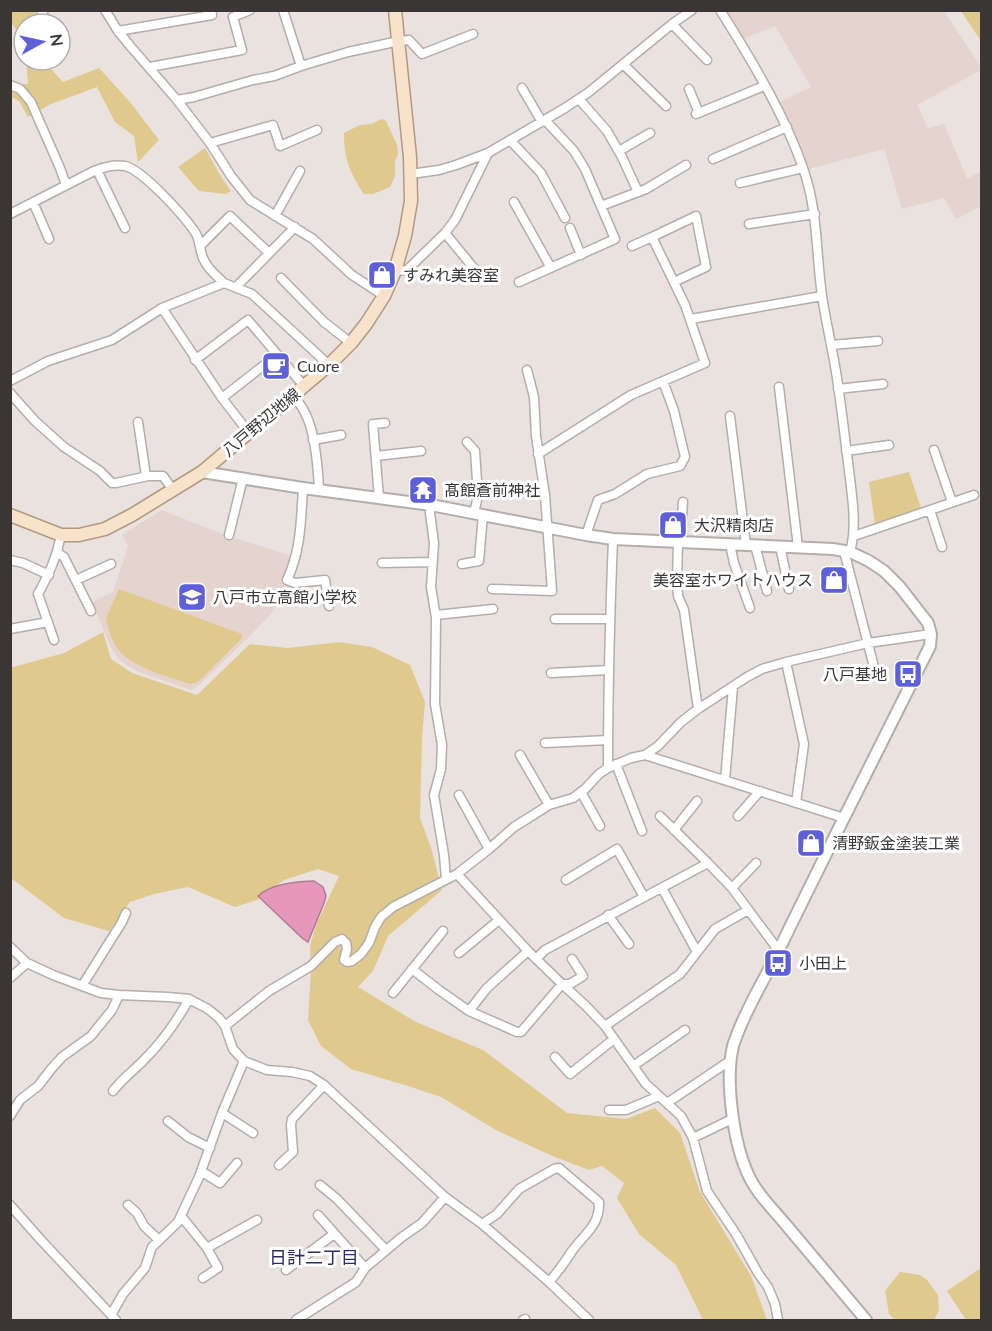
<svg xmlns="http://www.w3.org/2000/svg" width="992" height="1331" font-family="Lato,'Noto Sans JP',sans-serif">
<rect width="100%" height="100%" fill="#eae2df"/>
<!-- built -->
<path fill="#e5d4ce" d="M726,11H944L981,67V70L917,105L928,128L944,124L967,178L981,172V206L956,219L944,198L902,209L884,149L809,169L790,122L779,102L811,87L775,26L743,39Z
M162,510L225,535L292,556L284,581L288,586L271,614L248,638L199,685L191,690L136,671L119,660L111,648L92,602L113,592L128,546L122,535Z"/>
<!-- green -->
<path fill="#dfc98d" d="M10,11H34L42,24H24V40L11,23Z
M961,11H981V41Z
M26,60H51V69L63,82L99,68L130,102L159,140L138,162L134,136L115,122L97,87L51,104L28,117L19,101L11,97L10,84H28Z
M382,119L386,121L397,145L398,154L395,161V176L390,187L373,194H364C350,173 344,159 344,133L360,125L371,124Z
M205,148L220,175L231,191L226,194L199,191L178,167Z
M909,472L921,508L875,524L869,482Z
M119,589L242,634V638L198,682L190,684C167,676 128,667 115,645C111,637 108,627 106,618Z
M103,632L111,659L132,673L197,695L250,644L288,648L339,642L372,647L410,665L425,702L422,738L420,818L432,851L442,890L388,936L373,971L358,987L416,1022L483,1050L567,1113L626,1119L655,1108L680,1133L700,1192L751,1276L767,1320H703L676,1265L639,1234L617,1198L624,1183L602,1166L589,1170L550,1155L496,1130L441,1097L408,1086L351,1069L321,1046L308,1020L311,972L310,946L316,925L339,876L318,869L284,880L257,900L235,907L188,887L154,894L130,902L109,931L64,918L11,878L10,668L64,653Z
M981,1268V1320H966L947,1291Z
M900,1272L920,1275L927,1280L938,1295L939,1310L934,1320H895L889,1314L885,1291Z"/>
<!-- water -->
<path fill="#e598ba" stroke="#b17b92" stroke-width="1.5" d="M314,881L323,887L326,896L324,903L308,942L302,938L258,896C272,883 296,882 314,881Z"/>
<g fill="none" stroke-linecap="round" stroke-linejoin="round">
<!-- minor casing -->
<g stroke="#b5adaa" stroke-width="11">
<path id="minor" d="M41,10L48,24
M105,10L118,31L131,47L177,100L210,143L231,176L250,200L313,239L352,275L384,296
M283,10L301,66
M720,10C751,59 786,117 804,171C818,212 816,254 822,296C826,322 832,347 836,372C841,402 844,432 848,462C851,491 858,524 850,552
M672,24L707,60
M118,31L212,15L211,10
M623,64L666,106
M150,67L242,50L233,17L250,10
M10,85L20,89L31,102L60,168L66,185
M522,88L542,122
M689,89L699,113
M579,99L607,131L622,157L638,192
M177,100L194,97L253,80L274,76L301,66L348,52L399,41L409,40L422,54L473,34
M696,114L764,86
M510,140L541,173L565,218
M210,143L273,125L280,146L317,130
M619,151L650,133
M713,159L787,127
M97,170L125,228
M411,174L439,170L456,165L488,153L565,108L589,92L672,24L692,10
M740,183L803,168
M33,202L49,239
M514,202L551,268
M601,206L646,189L686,165
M10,214L94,171C104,167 114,164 125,166C143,170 184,216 195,232C201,241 199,253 205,262C209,270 217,276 224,283
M275,216L300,171
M749,224L815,214
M570,228L581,255
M445,233L481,277
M200,246L230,216L269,253
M632,246L652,237
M395,271L407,270L445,233L455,220L488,153
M281,278L324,322L351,343
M519,282L615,239L585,169L574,151L545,120
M236,287L295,227
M162,308L222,398L249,433
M691,319L822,296
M831,345L878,341
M195,360L248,320L304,386
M10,381L48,361L112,340L162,308L224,283L252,294L329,365
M779,387L798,547
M838,389L883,384
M10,393L35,421L64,447L100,471L112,483H116L148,476H163L173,490
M293,395C298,401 303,408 306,415C315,433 318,469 319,490
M222,398L277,355
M730,416L746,545
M138,422L146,476
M313,440L341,435
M467,442L475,451L478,496L474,513
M934,450L952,502
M846,451L889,445
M538,454L631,395L705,363L685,305L652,237L696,216L706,267L674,282
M376,456L421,451
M303,488C301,519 301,551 287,580L295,583L325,580L329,606
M379,498L373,424L385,423
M431,505L430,513L434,543L431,587L436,618L435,704L442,745L441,769L434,795L444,855L446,879
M930,510L942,547
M229,535L243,478
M586,535L598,500L615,494L647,474L680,466L685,457L674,411L663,381
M854,536L974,495
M678,542L677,582L678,596L684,610L698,709
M680,543L683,502
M730,544L734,563L750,608
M755,545L767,591
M780,546L789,589
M844,551L874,667
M58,553L64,557L91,611
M10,560L23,563L49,575
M382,563L432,562
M462,564L479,561L483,514
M76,580L111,564
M492,589L552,591L545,495L536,436L534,397L527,370
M436,615L493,609
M555,619H610
M10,629L48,622
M54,640L38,594C49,574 57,557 61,535
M786,662L804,744L796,803
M551,673L609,670
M545,743L608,740
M520,755L549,805
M645,755L844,818
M616,764L642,831
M608,768C608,691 610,615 613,539
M725,780L733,687
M581,792L600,826
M459,795L489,849
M660,816L708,863L732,888L779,951
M738,816L760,791
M674,830L697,801
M457,874L528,951L562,984L586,1006L605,1026L646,1084L681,1116L693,1138L707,1191L736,1234L758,1273L768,1287L775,1304L778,1320
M566,880L617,849L644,897
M662,888L697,952
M732,888L756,863
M608,915L629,944
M10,947L27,963L53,975L101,993L119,995L168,997L189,999L208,1009L219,1018L225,1026L233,1049L244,1061L267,1070L292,1072L310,1076L324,1085L445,1197L482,1224L549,1282L589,1320
M459,953L499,920
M536,959L545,950L708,863
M412,969L439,990L469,1011L487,988L528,951
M10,978L27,963
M82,986L122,922L126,913
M393,993L443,931
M469,1011L517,1032H521L562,984H570L583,976L572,959
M225,1026L269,991L311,966L335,942L342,939L346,943L347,949L344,960L347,962L352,961L361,954L369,943L375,927L381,917L393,907L457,874L489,849L514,827L549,805L573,798L585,789L599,774L608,768L631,758L645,755L658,746L681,722L698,709L747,677L762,669L786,662L868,643L931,634
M605,1026L680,974L715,929L748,910
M555,1057L570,1074L614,1039
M633,1066L685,1030
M113,1091C122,1079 133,1071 143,1061C163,1041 176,1023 189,999
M667,1103L731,1060
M609,1110H626L659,1096
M222,1113L253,1133
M10,1116L20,1100L38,1086L52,1068L62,1057L91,1036L112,1010L119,995
M168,1121L188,1137L210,1148
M693,1138L734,1118
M279,1165L293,1152L291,1125L292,1119L324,1085
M201,1171L220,1183L237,1163
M320,1185L337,1199L386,1250
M10,1205L40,1239L116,1320
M128,1205L137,1213L144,1226L159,1240
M318,1215L365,1268
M181,1216L207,1248L218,1268L203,1278
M482,1224L497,1214L519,1189L554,1169L559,1168L599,1202C600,1226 584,1234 572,1251C565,1262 558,1272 549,1282
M207,1248L257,1220
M286,1270L334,1234
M111,1315L123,1294L145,1268L152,1247L178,1222L199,1177L222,1113L244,1061
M296,1320L356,1282L365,1268L402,1237L422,1223L445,1197
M523,1320L525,1319"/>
</g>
<!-- tertiary casing -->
<g stroke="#b5adaa" stroke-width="14">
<path id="tertiary" d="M202,472L303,488L431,505L586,535L613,539L833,549L850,552L869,561L884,571L900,587L928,623L931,634L930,646C883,740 836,833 790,927C780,948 770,968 759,988C749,1007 739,1026 733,1046C725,1079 733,1140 747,1172C755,1192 773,1209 787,1226C814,1258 840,1289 866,1320"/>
</g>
<!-- primary casing -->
<g stroke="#b39980" stroke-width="15">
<path id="primary" d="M10,515L61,535H79L105,529L132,515L202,472L329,365L351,343L366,324L384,296L395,271L405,236L411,201L410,157L395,10"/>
</g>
<!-- minor -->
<use href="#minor" stroke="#fff" stroke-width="8"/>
<!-- tertiary -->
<use href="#tertiary" stroke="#fff" stroke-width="10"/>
<!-- primary -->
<use href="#primary" stroke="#f9e2cb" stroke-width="12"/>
</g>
<!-- icons -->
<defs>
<g id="shop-square" transform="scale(1.5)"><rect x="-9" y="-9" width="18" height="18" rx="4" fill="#5d60d8" stroke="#fff"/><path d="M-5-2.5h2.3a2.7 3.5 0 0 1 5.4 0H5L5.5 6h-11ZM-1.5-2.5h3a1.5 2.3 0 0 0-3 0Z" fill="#fff"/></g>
<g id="cafe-square" transform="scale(1.5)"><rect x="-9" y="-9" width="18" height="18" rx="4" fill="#5d60d8" stroke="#fff"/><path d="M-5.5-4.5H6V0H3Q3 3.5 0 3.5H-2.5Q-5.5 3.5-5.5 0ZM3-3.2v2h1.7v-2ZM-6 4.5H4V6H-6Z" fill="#fff"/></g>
<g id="temple-square" transform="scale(1.5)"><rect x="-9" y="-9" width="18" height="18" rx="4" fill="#5d60d8" stroke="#fff"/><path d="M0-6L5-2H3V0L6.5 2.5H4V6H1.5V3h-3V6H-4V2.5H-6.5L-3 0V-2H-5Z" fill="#fff"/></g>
<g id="school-square" transform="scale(1.5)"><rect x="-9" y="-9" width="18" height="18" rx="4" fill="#5d60d8" stroke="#fff"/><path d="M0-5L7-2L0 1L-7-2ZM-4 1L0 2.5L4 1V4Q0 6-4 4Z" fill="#fff"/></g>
<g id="bus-square" transform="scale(1.5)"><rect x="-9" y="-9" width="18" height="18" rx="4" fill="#5d60d8" stroke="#fff"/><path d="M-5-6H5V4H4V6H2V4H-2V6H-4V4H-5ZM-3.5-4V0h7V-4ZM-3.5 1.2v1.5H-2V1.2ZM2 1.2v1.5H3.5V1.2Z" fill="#fff"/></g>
</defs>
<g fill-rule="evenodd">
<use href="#shop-square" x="382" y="275"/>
<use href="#cafe-square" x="276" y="366"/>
<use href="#temple-square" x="423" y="490"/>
<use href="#shop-square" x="673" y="525"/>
<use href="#shop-square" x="834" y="580"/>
<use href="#school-square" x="192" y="597"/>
<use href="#bus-square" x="908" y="674"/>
<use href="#shop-square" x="811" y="843"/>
<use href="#bus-square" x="778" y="963"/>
</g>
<g text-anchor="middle" stroke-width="6" stroke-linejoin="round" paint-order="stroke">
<!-- poi labels -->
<g font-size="16" fill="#393635" stroke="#fff" text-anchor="start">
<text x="403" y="281">すみれ美容室</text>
<text x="297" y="372">Cuore</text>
<text x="444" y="496">髙館蒼前神社</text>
<text x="694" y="531">大沢精肉店</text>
<text x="813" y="586" text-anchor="end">美容室ホワイトハウス</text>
<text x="213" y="603">八戸市立高館小学校</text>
<text x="887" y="680" text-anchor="end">八戸基地</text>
<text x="832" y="849">清野鈑金塗装工業</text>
<text x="799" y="969">小田上</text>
</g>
<!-- street labels -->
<g font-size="16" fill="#393635" stroke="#fff">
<text transform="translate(261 422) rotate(-40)" y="6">八戸野辺地線</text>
</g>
<!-- neighbourhood labels -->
<g font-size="18" fill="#2b2d67" stroke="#fff">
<text x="314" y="1264">日計二丁目</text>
</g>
</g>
<!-- border -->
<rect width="992" height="1331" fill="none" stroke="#393635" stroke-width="24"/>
<!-- north arrow -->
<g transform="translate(42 42) rotate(82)"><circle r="28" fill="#ffffff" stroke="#b0afae" stroke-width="1.5"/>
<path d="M0-4.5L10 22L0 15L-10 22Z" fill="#5d60d8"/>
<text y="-9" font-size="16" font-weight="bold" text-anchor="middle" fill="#393635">N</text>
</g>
</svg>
